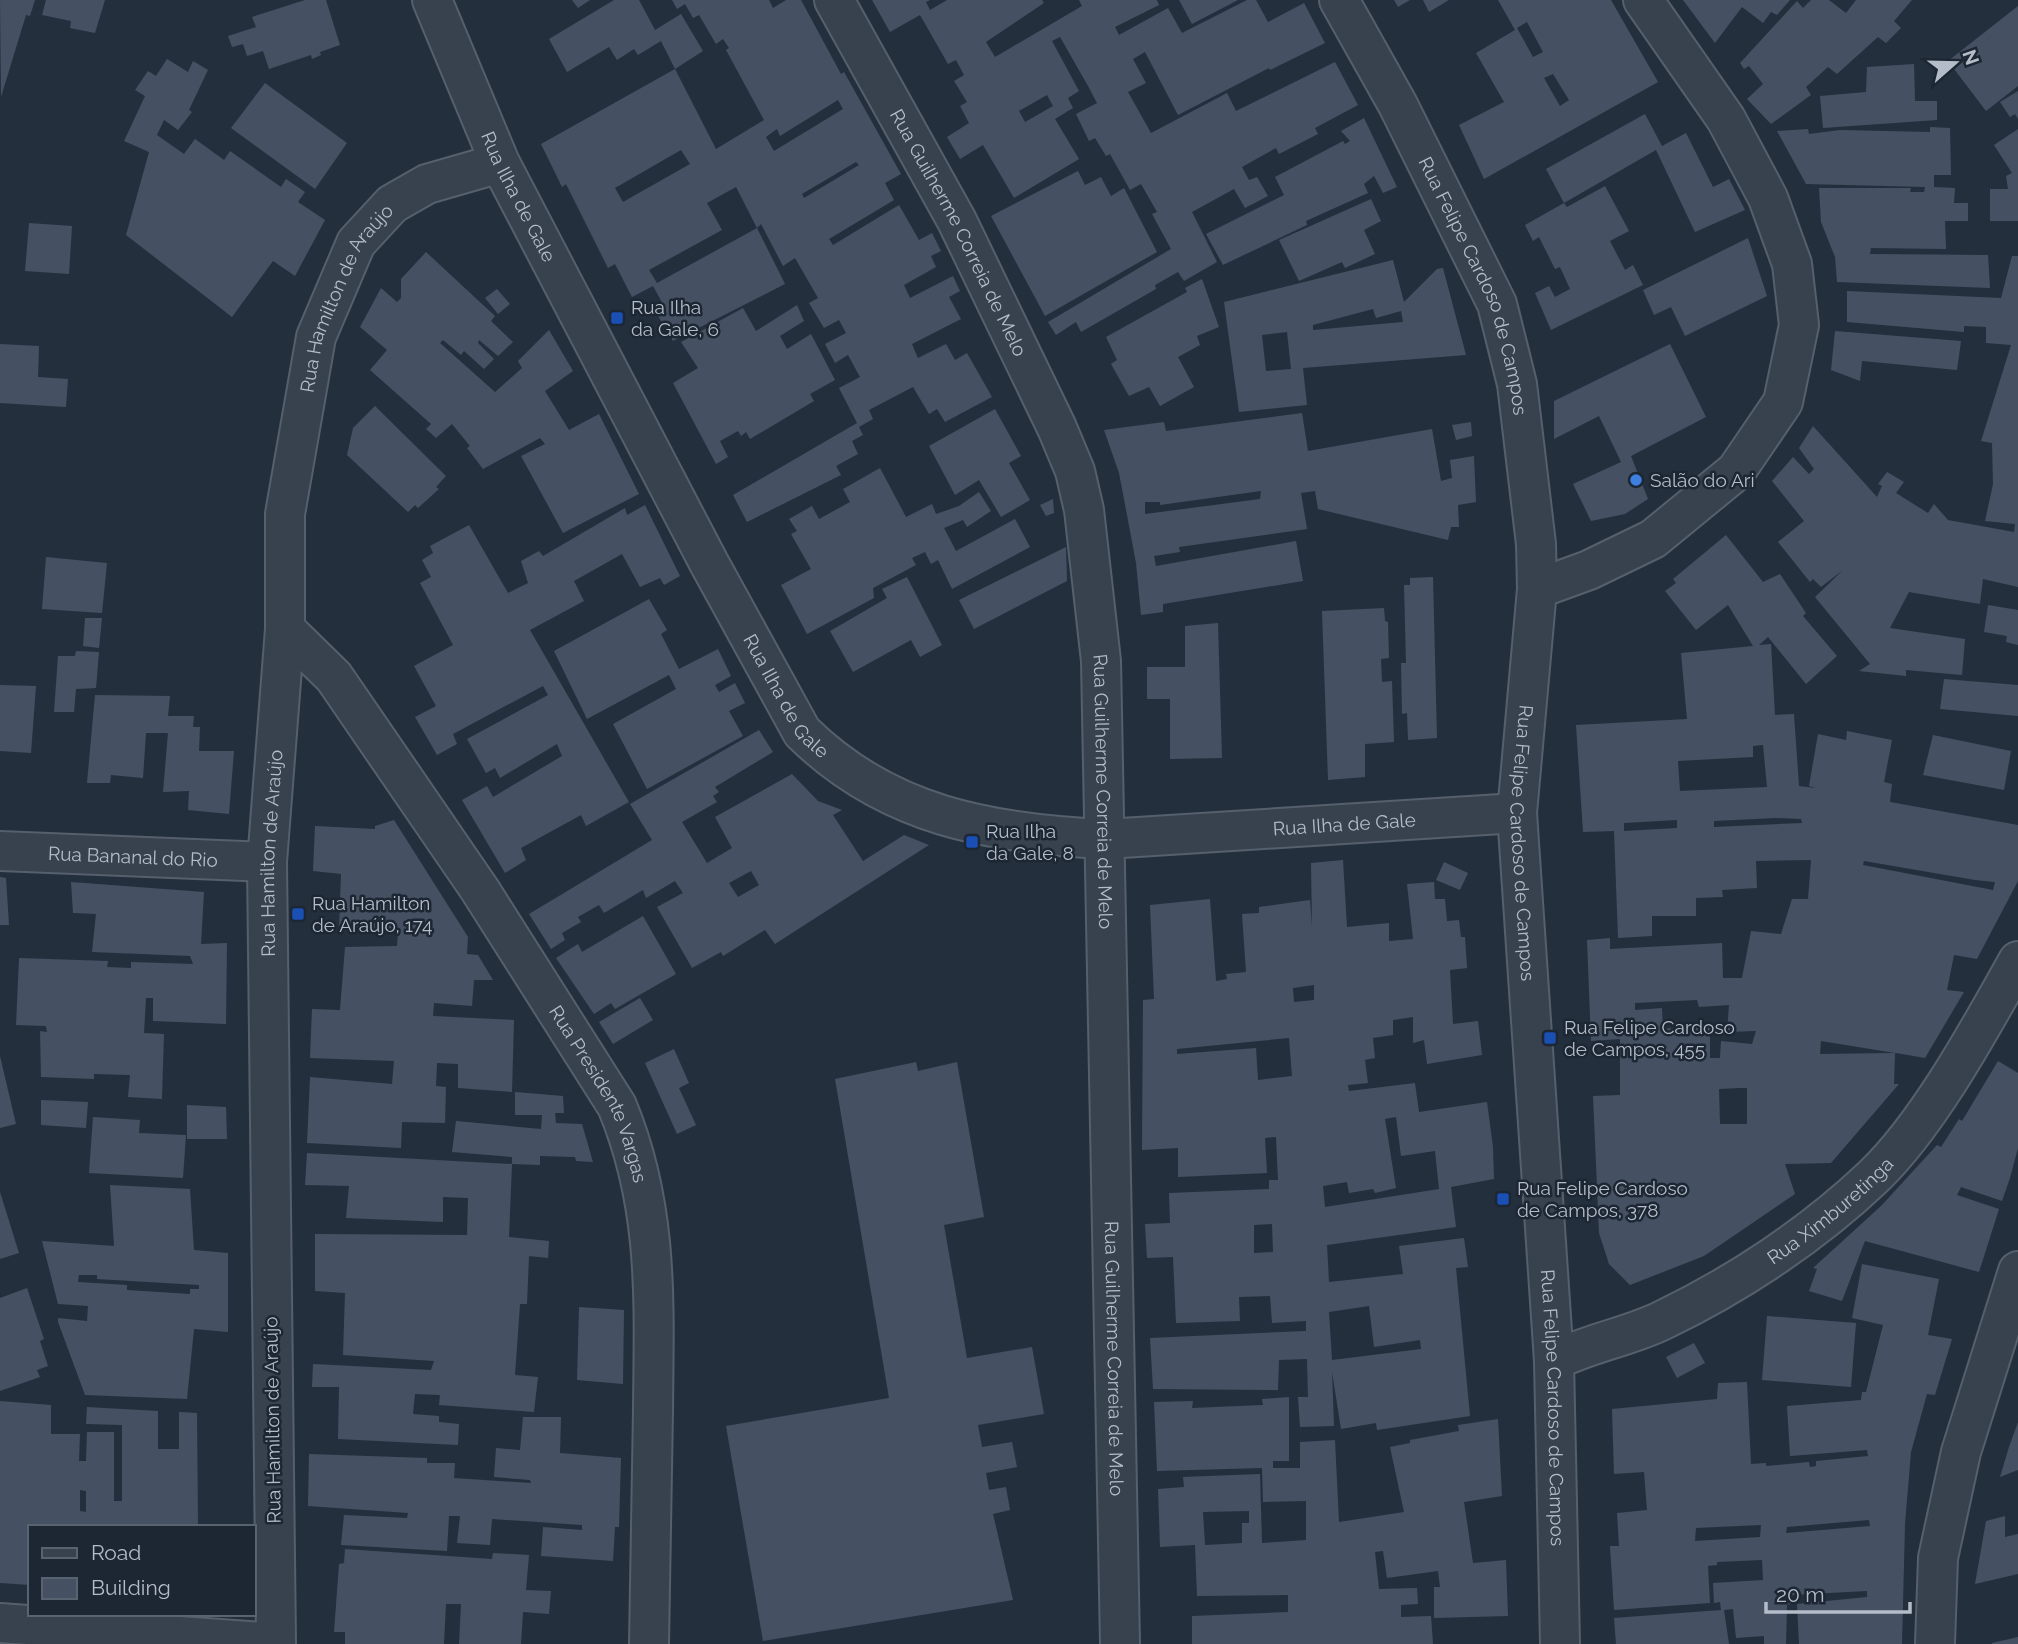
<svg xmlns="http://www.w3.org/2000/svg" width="2018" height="1644" font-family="Raleway,sans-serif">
<rect width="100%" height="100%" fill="#242f3e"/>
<!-- building -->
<path fill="#455162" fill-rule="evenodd" d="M0,0H35L30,16L26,15L1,97Z
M46,0H105L95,33L70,28L71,21L42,15Z
M305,0H326L340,45L320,52L321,55L312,59L311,55L269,69L263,51L247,56L243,44L232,47L228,36L256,27L252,17Z
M572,0H590L578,8Z
M614,0H639L655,30L681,14L703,51L675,69L661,41L638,55L634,49L617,60L609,47L567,72L549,39Z
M672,0H769L773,8L786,0H801L841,74L844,72L901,174L885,183L894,200L829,239L833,245L899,205L919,240L932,233L941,251L931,256L936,267L904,285L910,298L953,276L960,291L949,297L961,319L912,344L914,349L918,358L946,344L955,360L967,353L992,397L945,422L937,409L929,414L913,387L869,410L873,419L859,427L863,435L852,441L858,454L836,466L841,475L747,522L733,495L857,423L839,388L860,377L848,355L835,363L825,344L846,333L839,320L824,328L809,303L818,298L795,258L783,266L761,224L757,228L736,187L707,203L722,230L649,270L657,283L757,228L785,284L673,341L655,311L664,306L653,286L632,297L615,264L608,268L566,184L562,187L541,144L675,69L716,149L764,120L726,50L729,48L723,39L716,44L699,15L693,18L685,4L677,9ZM838,100L843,109L774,151L766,137L777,129L780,136ZM681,150L690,164L623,202L615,188ZM856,162L859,165L804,198L802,194Z
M872,0H930L926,2L930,10L947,0H1042L1044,3L986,42L995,57L1082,6L1079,0H1157L1159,5L1115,27L1119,35L1168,8L1182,33L1247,0H1256L1268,22L1304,3L1325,43L1270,70L1269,68L1178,115L1145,52L1133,59L1146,83L1128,92L1151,133L1227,93L1236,111L1335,62L1358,105L1315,128L1318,134L1279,154L1276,148L1242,167L1249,180L1257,177L1268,196L1245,208L1234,189L1192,212L1217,262L1184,281L1178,272L1155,285L1156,289L1081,332L1076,322L1056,335L1048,322L1171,249L1152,214L1157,212L1141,184L1130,190L1110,154L1106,156L1095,138L1089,141L1076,114L1097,103L1088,86L1060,37L1052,41L1079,91L1068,98L1073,108L1055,119L1079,159L1014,198L983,145L960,159L947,137L969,123L960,106L967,102L954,81L964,75L956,60L948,64L920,15L890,32ZM1047,95L1053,106L1025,122L1019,111Z
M1179,0H1238L1192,24Z
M1394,0H1410L1398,7Z
M1423,0H1449L1429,12Z
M1498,0H1611L1658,82L1484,179L1459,125L1504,102L1476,53L1515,30ZM1527,22L1543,52L1533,57L1517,28ZM1553,74L1569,100L1560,106L1544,78Z
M1683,0H1790L1777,15L1771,12L1763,23L1742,7L1715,43Z
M1811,0H1829L1846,13L1856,0H1912L1894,21L1901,28L1886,43L1878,37L1837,74L1828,67L1806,87L1811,95L1771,124L1747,99L1763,84L1749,66L1744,69L1740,63L1797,1L1803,8Z
M2018,6V86L1986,111L1948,61Z
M167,59L188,72L193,61L208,70L189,110L192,112L178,130L164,120L157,135L184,154L195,139L224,160L230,151L281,187L286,179L305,192L298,202L325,220L295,276L273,261L232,317L126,235L149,152L124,141L145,96L135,90L148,71L156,76Z
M1914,64L1915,101H1937V120L1823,128L1820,96L1866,92L1867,67Z
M265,83L347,143L315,189L231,128Z
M2018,91V119L2015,114L2010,117L2000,102Z
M1645,114L1662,146L1686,133L1713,187L1729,179L1745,210L1695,232L1656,150L1564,203L1546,169Z
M1364,118L1397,187L1383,193L1374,176L1364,184L1368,193L1306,221L1307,225L1223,265L1206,234L1284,195L1275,177L1343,141L1345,144L1350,141L1341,131Z
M1930,127L1950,128L1951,175H1934V187L1955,188L1954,203H1968V221H1945L1946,249L1871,248L1870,254L1988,255L1990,288L1837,282L1835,257L1821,222L1819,188H1911L1910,192H1924L1925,187L1806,184L1777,131L1808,129L1809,134L1840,130L1930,132Z
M2018,129V221H1990V189H2008L2006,176L2012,173L1994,145Z
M1078,171L1085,185L1101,177L1111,196L1124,188L1157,252L1045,316L991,216Z
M1605,186L1629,231L1610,241L1625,270L1633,265L1643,285L1551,330L1535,293L1549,286L1555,297L1570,289L1560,267L1555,269L1539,237L1533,241L1525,225L1564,203L1567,207Z
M1371,199L1381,221L1364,230L1375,254L1345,268L1342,262L1299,281L1279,240Z
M29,223L72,226L69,274L25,271Z
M1748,238L1767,296L1685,336L1671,307L1654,315L1643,290Z
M426,252L495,316L491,321L513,342L498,356L479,340L478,343L494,359L484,369L464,351L461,355L443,340L440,343L495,392L522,368L518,361L549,330L573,371L545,391L569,430L599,414L639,494L563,533L521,456L545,444L540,438L483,469L467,448L470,446L452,424L436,438L426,429L431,424L370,370L387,350L360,327L381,288L397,302L401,298V279Z
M2012,256H2018V587L1983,579L1980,604L1909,592L1890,628L1965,639L1962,675L1906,670V676L1859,671L1870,664L1815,597L1843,570L1821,587L1813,579L1810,582L1778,542L1804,521L1772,481L1793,457L1809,474L1814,469L1799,448L1813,426L1877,497L1882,486L1878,484L1887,472L1904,482L1896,493L1928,513L1934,504L1948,520L2014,532L2015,524L1985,521L1993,484L1992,443L1981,441L2011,345L1986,343V327L1964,326V332L1847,322V291L2001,298Z
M1393,260L1404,302L1437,269L1443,268L1466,355L1303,368L1307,405L1239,412L1224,302ZM1373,309L1376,318L1401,311L1403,322L1313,330V325ZM1287,332L1291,369L1266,371L1262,335Z
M1202,279L1219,327L1197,336L1200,345L1178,357L1194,387L1160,406L1149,387L1129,396L1111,364L1117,360L1106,337L1187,292L1185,288Z
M497,289L510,304L498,314L485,298Z
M797,305L804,321L780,336L787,349L811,334L835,380L810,394L814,401L750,439L746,432L741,436L738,431L720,441L728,457L716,464L673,383L698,368L681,342L743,308L756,331Z
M1835,331L1961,341L1957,370L1862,361L1860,381L1831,370Z
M0,344L39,346L38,377L68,379L66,407L0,403Z
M1670,344L1706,417L1631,456L1648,499L1625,514L1591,521L1573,484L1621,462L1599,416L1554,439V401Z
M375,406L446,476L436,487L439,489L418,508L415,505L408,512L347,455L353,428Z
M995,409L1021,456L1009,463L1030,500L1001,517L979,480L955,495L929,446Z
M1302,413L1308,451L1432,429L1441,481L1452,478L1450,460L1474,456L1476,502L1458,505L1459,527H1451L1448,540L1318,509L1315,491L1301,493L1307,529L1179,547L1180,552L1154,556L1156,566L1296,541L1303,581L1163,604V612L1141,615L1136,563L1127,515L1119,473L1104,430L1164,422L1166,431ZM1261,491L1260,499L1145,514V502H1160V505Z
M1471,422L1472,436L1456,440L1452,425Z
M880,468L906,517L932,504L936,514L959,506L979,492L991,511L967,527L963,520L944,528L956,551L1015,519L1030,547L952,589L938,560L931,564L925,552L912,558L916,565L873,588L874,598L807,634L781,585L811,569L791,534L797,531L789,519L812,506L819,519L850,502L843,489Z
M1053,499L1054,513L1046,516L1040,505Z
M645,505L680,576L664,585L660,578L640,587L622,554L574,581L584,601L530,630L629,802L586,826L581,815L521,848L526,860L505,873L462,800L487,786L493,797L562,756L557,744L500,778L495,768L486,773L467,739L548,695L543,686L453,734L457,744L437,755L415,717L436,706L414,666L453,645L420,583L431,577L422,560L433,553L430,546L469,525L508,593L528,583L521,561L539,551L543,556L625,508L627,515Z
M1726,535L1763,582L1780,574L1806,613L1803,616L1837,656L1806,684L1768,637L1759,645L1771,644L1775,715L1794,714L1799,786L1816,788L1809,786L1818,734L1846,740L1847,731L1892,740L1884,782L1892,784L1890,802L2018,825V881L1977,959L1954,955L1947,990L1964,992L1925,1058L1896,1053H1895L1894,1084H1899L1831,1163L1785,1164L1795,1194L1704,1256L1630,1285L1609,1264L1599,1233L1593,1096L1620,1095V1039L1591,1041L1587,940L1610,938V949L1722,943L1723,978H1742L1751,931L1781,934L1792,899H1808L1811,860L1756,861L1757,888L1722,890L1723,897L1696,898V916H1652V936L1618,938L1614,831L1583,832L1576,725L1687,719L1681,653L1753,646L1728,605L1696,630L1665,591L1676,583L1673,579ZM1763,745L1767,787L1680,791L1678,761L1753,757V746ZM1775,818L1801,819L1802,823L1714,827V821ZM1677,820V828L1624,831V823ZM1864,861L1975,880L1995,882L1993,890L1863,865ZM1697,1000L1699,1007L1729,1005L1727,1032L1756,1031L1752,1044L1721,1041L1720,1058H1710V1024L1663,1029L1662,1008L1635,1010V1003ZM1821,1041L1895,1053L1820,1054ZM1740,1088H1747V1124H1720L1719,1089Z
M1066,547L1067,581L974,629L959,600Z
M46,557L107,563L102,613L42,609Z
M907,577L942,645L920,657L911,640L853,672L830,631L887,598L882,589Z
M1433,577L1437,738L1408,740L1407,713L1402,714L1401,663H1406L1404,585H1410V578Z
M649,599L667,630L661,634L679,669L718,649L731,676L715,685L719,692L735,683L745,703L729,711L743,736L647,789L613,724L676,689L669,675L587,719L554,651Z
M1988,605L2018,610V645L2006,642L2007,636L1984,632Z
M1384,608L1385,621L1388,622L1389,658L1381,659L1382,682L1392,681L1394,742L1365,744V777L1328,780L1322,611Z
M85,618H102L99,648L83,646Z
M1218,623L1222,758L1170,759V699H1147V667H1185V626Z
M76,651L99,652L96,688L76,689L74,712H54L58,656H75Z
M1944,679L2018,685V716L1940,709Z
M0,685L36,686L31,753L0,751Z
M95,695L170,696L168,716H194L193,727H200L199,751H234L229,814L188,810L189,791L163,792L168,733H146L143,778L111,775L110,783H87Z
M759,730L773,752L715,787L719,792L713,796L717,802L682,822L707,863L732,848L715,817L792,774L818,801L842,810L833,815L863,861L904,835L929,845L775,944L765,930L723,956L721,952L692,968L657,907L683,893L675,881L646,898L643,890L604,913L599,905L578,917L581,922L562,933L565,940L551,949L529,914L652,840L630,804ZM751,871L759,885L738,897L729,883Z
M1933,735L2011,751L2004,790L1923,775Z
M394,820L468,937L467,954L478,955L493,980H474L472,1006L434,1003L433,1016L514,1020L512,1092L458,1088V1064L437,1063L436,1086L446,1087L445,1123L402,1122L401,1148L307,1143L310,1077L392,1084L394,1061L310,1058L312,1009L340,1010L345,947L397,946L398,933L339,930L341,874L313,871L315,826L375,829V826Z
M1343,860L1347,927L1389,923V941L1413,939L1407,884L1434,882L1435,899H1445L1447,921L1459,920L1461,937H1465L1467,968L1450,970L1453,1024L1478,1021L1482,1055L1427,1064L1424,1040L1413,1043V1017L1393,1020V1035L1373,1038L1375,1058L1365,1060L1368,1083L1348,1085L1349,1091L1415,1083L1419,1112L1487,1102L1493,1147L1494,1179L1451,1187L1456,1227L1327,1245L1329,1282L1403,1274L1399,1246L1464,1238L1468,1267L1456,1268L1470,1416L1377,1430L1376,1423L1341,1429L1332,1372L1334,1426L1300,1427L1298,1397H1308L1307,1359L1279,1360L1278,1390L1153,1389L1150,1338L1306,1331V1321L1272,1323L1270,1296L1239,1297L1240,1321L1176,1323L1173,1257L1147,1258L1145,1224L1170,1223L1169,1193L1269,1189V1180H1278L1276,1137L1265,1138L1267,1173L1178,1177V1148L1142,1150L1143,1000L1154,999L1150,905L1210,899L1216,981L1227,979L1226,974L1246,972L1242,914L1259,913V907L1310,900L1312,927L1311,863ZM1314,985V1000L1294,1002L1293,988ZM1289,1038L1292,1076L1258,1080L1256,1048L1177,1054V1049ZM1396,1117L1401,1156L1435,1151L1439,1189L1325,1207L1323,1186L1347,1182L1349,1193L1373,1189L1375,1193L1396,1188L1385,1119ZM1272,1224L1273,1252L1254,1253V1225ZM1369,1306L1374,1347L1420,1340L1421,1349L1332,1360L1329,1312Z
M1444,862L1468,873L1460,890L1436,880Z
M0,877L6,878L9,925H0Z
M71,882L204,892L201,944L227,943L226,1024L153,1021V998H146L144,1033L164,1034L162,1099L128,1097L130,1075L94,1074V1079L41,1077L40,1031L47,1032L46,1026L16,1025L19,958L108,961L107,967L131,968V962L193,964L190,956L92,952L96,914L73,913Z
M643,916L676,974L615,1009L611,1003L594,1014L556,958L578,944L582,952Z
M640,998L653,1020L613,1044L599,1022Z
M674,1049L689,1083L679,1088L696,1125L677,1134L645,1063Z
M0,1056L16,1124L0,1128Z
M1998,1061L2018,1073V1148L2010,1178L2002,1201L1961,1187L1957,1195L1999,1209L1979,1272L1865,1241L1842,1301L1809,1291L1817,1269L1813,1268L1881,1206L1937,1145L1941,1147L1959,1119L1962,1121Z
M916,1062L918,1071L957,1062L984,1217L944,1225L967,1358L1032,1347L1044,1414L978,1425L982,1447L1012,1442L1017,1467L986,1473L989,1490L1006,1487L1010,1510L993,1514L1013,1600L763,1641L726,1426L889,1398L835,1079Z
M515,1092L563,1096L564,1113H555L556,1123L582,1124L593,1162L576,1161L575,1157L540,1156V1165L512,1164V1157L452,1152L456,1121L541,1129L542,1115H515Z
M41,1100L88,1102L86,1128L41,1125Z
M187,1105L226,1107L227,1139H187Z
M93,1117L140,1120L139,1133L186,1135L183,1178L89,1173Z
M307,1153L512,1164L509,1237L549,1241L548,1258L529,1256L527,1304H520L515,1375L538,1377L534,1412L439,1405L440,1395L415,1394L413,1414L439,1416V1422L459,1424L458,1445L338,1439L339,1387H312L313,1364L431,1370L434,1361L343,1355L345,1293L315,1291V1234L467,1235L468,1198L443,1197V1222L346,1218L349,1186L305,1185Z
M110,1185L190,1189L194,1250L228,1253V1332L194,1329L187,1399L85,1395L58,1322V1318L87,1321L88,1306L58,1304L42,1241L114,1246ZM79,1275H97V1279L199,1285V1289H190V1294L127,1290V1285L78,1282Z
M0,1192L19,1253L0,1259Z
M1862,1264L1939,1279L1928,1335L1952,1339L1935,1395L1927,1394L1911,1452L1905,1524L1902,1644H1799L1797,1604L1867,1597V1591L1791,1595V1604L1787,1605L1786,1644H1764V1636L1736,1638L1733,1609L1724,1610L1729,1644H1616L1614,1618L1721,1610L1720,1602L1714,1603L1713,1583L1763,1580L1762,1560L1717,1562V1565L1708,1566L1710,1603L1614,1610L1610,1546H1619L1617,1513L1647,1510L1644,1472L1614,1474L1612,1409L1717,1399L1718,1383L1747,1382L1751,1464L1766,1463V1466L1809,1462L1810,1467L1816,1466V1461L1868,1456L1867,1450L1790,1456L1787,1406L1861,1400L1862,1392H1866L1883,1325L1852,1318ZM1869,1520L1870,1526L1786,1533L1787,1527ZM1761,1525L1760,1537L1695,1541L1696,1528Z
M27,1288L44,1339L40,1341L48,1366L37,1370L40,1377L0,1391V1298Z
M579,1307L624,1310L623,1384L577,1380Z
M1767,1316L1856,1323L1851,1387L1762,1380Z
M1694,1343L1705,1363L1677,1378L1666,1357Z
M1289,1397V1461H1273V1468H1300V1442L1335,1440L1339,1522L1404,1512L1390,1447L1410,1443V1440L1459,1431L1458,1425L1498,1419L1502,1496L1464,1502L1473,1563L1506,1560L1508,1616L1434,1618V1587H1440L1438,1571L1387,1578L1383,1551L1375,1552L1379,1589L1417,1588L1418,1604L1401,1605V1617L1431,1616L1433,1644H1192V1616L1288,1612V1595L1197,1596L1195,1545L1160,1547L1158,1489L1184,1487L1183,1477L1260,1474L1262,1543L1306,1540V1501L1263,1502L1262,1468L1157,1471L1154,1402L1193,1401L1192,1408L1263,1405L1262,1399ZM1249,1511V1523H1242V1543L1205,1545L1203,1512Z
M0,1401L51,1405V1434H80L79,1461H86L87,1432H114V1501H122V1425L86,1424L87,1407L158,1411V1449H179V1412L197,1413L198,1527H30V1585L0,1583ZM80,1490L86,1491V1512L80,1511Z
M523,1417H561L560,1453L621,1458L619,1527H615L613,1561L541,1556L543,1527L582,1530V1525L492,1519L490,1545L457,1543L460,1516H449L447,1551L341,1545L344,1515L407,1518L408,1513L308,1506L309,1454L427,1458V1463H455L454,1478L531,1483L530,1480L494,1477L496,1448L520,1450Z
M2018,1422V1470L2000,1477L2009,1447Z
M2005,1516V1537L2018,1534V1574L1975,1584L1986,1521Z
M345,1549L492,1559L493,1553L529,1555L526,1590L551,1591L549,1614L523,1612L521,1644H459L461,1604H446L444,1644H345V1632H334L339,1564L344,1563Z
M2018,1637V1644H1992V1643Z"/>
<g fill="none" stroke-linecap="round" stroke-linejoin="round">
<!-- minor casing -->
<g stroke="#565f6c" stroke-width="42">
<g id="minor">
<path id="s1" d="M432,0L500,163L709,563L802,732C887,816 991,834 1106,839L1517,813"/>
<path id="s2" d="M834,0L957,221L1057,428L1075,471L1084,510L1101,661L1120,1644"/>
<path id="s3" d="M1339,0L1398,105L1497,304L1517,384L1536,544L1537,589L1517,813L1554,1361L1560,1644"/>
<path d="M1537,589L1589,570L1653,539L1736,471L1783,402L1799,325L1792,264L1768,198L1726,119L1643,0"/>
<path id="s4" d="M285,629L334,677L480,890L617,1106C659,1207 654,1302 653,1410C652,1488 650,1566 649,1644"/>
<path id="s5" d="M0,851L267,862"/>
<path id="s6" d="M1554,1361C1588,1343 1629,1337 1663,1320C1738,1284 1813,1234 1873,1177C1928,1125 1981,1027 2018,961"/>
<path d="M0,1623L276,1643"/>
<path id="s7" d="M276,1644L267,862L285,629V514L316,337L356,243L392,204L427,184L500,163"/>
<path d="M1935,1644L1938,1558L1961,1452L2018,1271"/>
</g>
</g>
<!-- minor -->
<use href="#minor" stroke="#38414e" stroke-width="38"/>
</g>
<!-- markers -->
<g fill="#1a4fb4" stroke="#1d2633" stroke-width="2.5">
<rect x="610" y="311" width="14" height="14" rx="3.5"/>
<rect x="965" y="835" width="14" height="14" rx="3.5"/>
<rect x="291" y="907" width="14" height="14" rx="3.5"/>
<rect x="1543" y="1031" width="14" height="14" rx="3.5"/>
<rect x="1496" y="1192" width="14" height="14" rx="3.5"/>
</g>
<circle fill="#3f7fe0" stroke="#1d2633" stroke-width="2.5" cx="1636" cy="480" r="7"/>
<g text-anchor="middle" stroke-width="5" stroke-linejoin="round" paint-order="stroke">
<!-- street labels -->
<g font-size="19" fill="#b4bcc9" stroke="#1d2633">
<text dy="7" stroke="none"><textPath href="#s1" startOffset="215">Rua Ilha de Gale</textPath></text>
<text dy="7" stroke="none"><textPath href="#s2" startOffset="264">Rua Guilherme Correia de Melo</textPath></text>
<text dy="7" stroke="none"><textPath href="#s3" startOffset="318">Rua Felipe Cardoso de Campos</textPath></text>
<text dy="7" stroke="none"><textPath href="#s7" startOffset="1358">Rua Hamilton de Araújo</textPath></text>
<text dy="7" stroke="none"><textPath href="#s1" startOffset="782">Rua Ilha de Gale</textPath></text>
<text dy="7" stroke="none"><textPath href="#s2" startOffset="852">Rua Guilherme Correia de Melo</textPath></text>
<text dy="7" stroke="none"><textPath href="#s1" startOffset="1390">Rua Ilha de Gale</textPath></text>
<text dy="7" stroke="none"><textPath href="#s3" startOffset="886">Rua Felipe Cardoso de Campos</textPath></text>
<text dy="7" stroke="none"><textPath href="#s7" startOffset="791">Rua Hamilton de Araújo</textPath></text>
<text dy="7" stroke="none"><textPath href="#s5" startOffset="133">Rua Bananal do Rio</textPath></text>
<text dy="7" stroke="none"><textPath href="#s4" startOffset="564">Rua Presidente Vargas</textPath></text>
<text dy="7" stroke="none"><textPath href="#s6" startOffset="317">Rua Ximburetinga</textPath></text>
<text dy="7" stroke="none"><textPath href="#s2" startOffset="1419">Rua Guilherme Correia de Melo</textPath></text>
<text dy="7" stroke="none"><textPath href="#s3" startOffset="1452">Rua Felipe Cardoso de Campos</textPath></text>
<text transform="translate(272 1420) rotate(-91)" y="7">Rua Hamilton de Araújo</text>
</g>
<!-- poi labels -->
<g font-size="19" fill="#b4bcc9" stroke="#1d2633" text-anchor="start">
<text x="631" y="314">Rua Ilha<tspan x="631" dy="22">da Gale, 6</tspan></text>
<text x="1650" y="487">Salão do Ari</text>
<text x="986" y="838">Rua Ilha<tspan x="986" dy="22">da Gale, 8</tspan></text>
<text x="312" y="910">Rua Hamilton<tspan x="312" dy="22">de Araújo, 174</tspan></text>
<text x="1564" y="1034">Rua Felipe Cardoso<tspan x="1564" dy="22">de Campos, 455</tspan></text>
<text x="1517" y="1195">Rua Felipe Cardoso<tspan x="1517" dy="22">de Campos, 378</tspan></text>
</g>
</g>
<!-- legend -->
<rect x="28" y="1525" width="228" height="91" fill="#1d2633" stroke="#59626f" stroke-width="2"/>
<rect x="42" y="1548" width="35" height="10" fill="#38414e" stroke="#59626f" stroke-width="2"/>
<text x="91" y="1560" font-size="21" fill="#b4bcc9">Road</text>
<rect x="42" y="1578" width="35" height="21" fill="#455162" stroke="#59626f" stroke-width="2"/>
<text x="91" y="1595" font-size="21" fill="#b4bcc9">Building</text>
<!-- north arrow -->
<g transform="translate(1955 63) rotate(70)" stroke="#1d2633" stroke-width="5" paint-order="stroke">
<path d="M0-5L12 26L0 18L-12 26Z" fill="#b4bcc9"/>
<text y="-10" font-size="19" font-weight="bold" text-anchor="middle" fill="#b4bcc9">N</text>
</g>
<!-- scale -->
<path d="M1766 1602v10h144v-10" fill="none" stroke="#b4bcc9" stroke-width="3.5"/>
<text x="1776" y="1602" font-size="21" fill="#b4bcc9" stroke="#1d2633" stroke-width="5" paint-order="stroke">20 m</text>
</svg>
